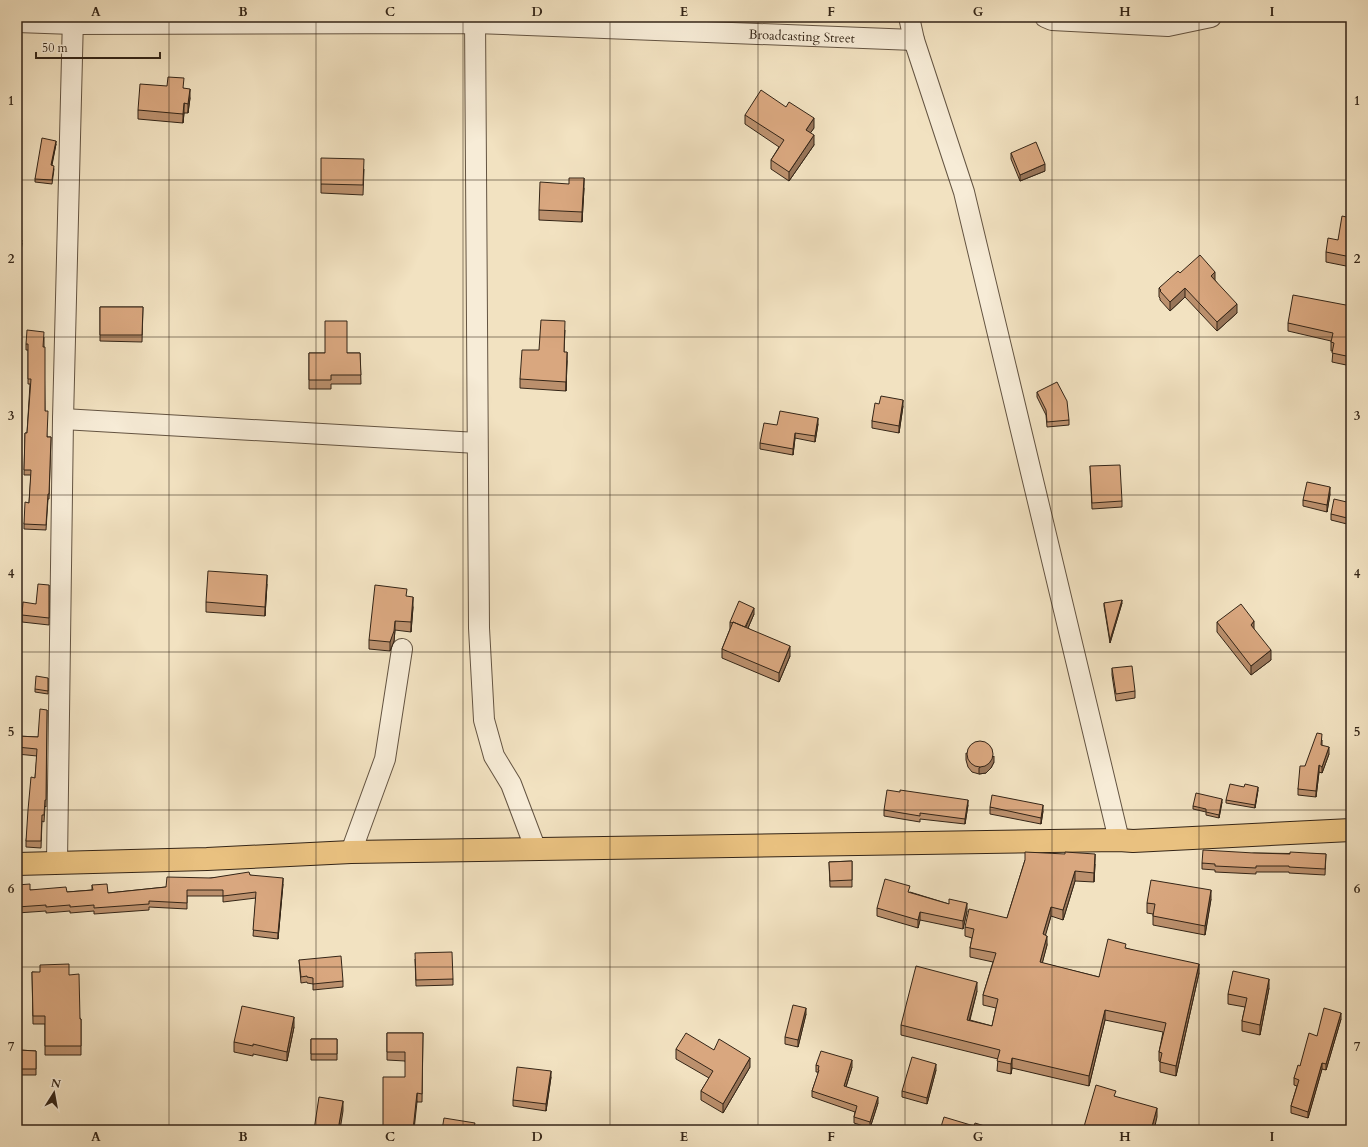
<svg xmlns="http://www.w3.org/2000/svg" width="1368" height="1147" font-family="Cardo,serif">
<rect width="100%" height="100%" fill="#f2e2c1"/>
<filter id="stains"><feTurbulence type="fractalNoise" baseFrequency=".005" numOctaves="4"/><feColorMatrix values="0 0 0 0 .2 0 0 0 0 .09 0 0 0 0 .02 0 0 0 .5 -.17"/></filter>
<radialGradient id="worn" r=".72"><stop offset=".6" stop-color="#630" stop-opacity="0"/><stop offset="1" stop-color="#630" stop-opacity=".3"/></radialGradient>
<g fill="none" stroke-linecap="round" stroke-linejoin="round">
<!-- minor casing -->
<g stroke="#645442" stroke-width="22">
<g id="minor">
<path d="M475,17L479,628L484,720L494,756L511,784L536,850"/>
<path d="M909,17L914,40L964,192L1119,840"/>
<path d="M1045,17L1052,20L1168,26L1211,17"/>
<path id="s1" d="M17,22L73,24L475,23L914,40"/>
<path d="M63,419L477,443"/>
<path d="M351,852L385,759L402,649"/>
<path d="M57,862L63,419L73,17"/>
</g>
</g>
<!-- major casing -->
<g stroke="#342517" stroke-width="24">
<path id="major" d="M17,864L207,859L351,852L1119,840L1133,841L1351,830"/>
</g>
<!-- minor -->
<use href="#minor" stroke="#f7ecd7" stroke-width="20"/>
<!-- major -->
<use href="#major" stroke="#e9c180" stroke-width="22"/>
</g>
<!-- wall -->
<path fill="#bb906d" stroke="#342517" d="M184,88L190,98L188,113H184L183,123L138,119V110Z
M745,115L814,128L810,133L814,145L789,181L771,169V160L779,147L745,124Z
M56,144L52,165L54,169L52,184L35,182V179Z
M1011,153L1045,171L1020,181L1011,159Z
M364,169L363,195L321,193V184Z
M569,184L584,188L582,222L539,220V210Z
M1351,218V267L1326,262V252L1338,240Z
M17,240L22,243L20,261L17,260Z
M1180,273L1215,280L1237,313L1217,331L1185,297L1170,311L1160,300V298L1159,297V288Z
M1351,306V366L1332,362L1333,351H1331V341L1288,331V323Z
M100,307H143L142,342L100,341Z
M565,330L564,352L567,361L566,391L520,388V379L539,350Z
M44,337V347L45,411L47,437H51L49,499H48L46,530L24,529V524L29,503L31,475H24L25,433H27L30,384H28V350H26V344Z
M309,353H360L361,384H331V389H309Z
M1037,392L1069,420V425L1047,427L1046,415L1037,397Z
M879,404L903,406L899,433L872,428V421Z
M818,424L815,442L795,438L793,455L760,449V443L777,425Z
M1351,461V481H1349V472Z
M1090,466L1122,501V507L1092,509Z
M1330,494L1327,512L1303,506V500Z
M1351,503V525L1331,520V514Z
M267,584L265,616L206,612V602Z
M49,585V625L22,622V615L36,604Z
M407,597L413,607L411,632L395,630L394,641L390,651L369,649V640Z
M1104,603H1122L1110,643L1104,606Z
M754,614L748,628L790,656L779,682L722,658V649L730,629V622Z
M1217,622L1254,630L1271,660L1251,675L1217,632Z
M1112,668L1135,691V698L1116,701L1112,675Z
M48,678V694L35,692V689Z
M47,710L46,807L45,806L44,822L42,821L41,848L26,847V841L35,778L37,756L17,754V736L38,737Z
M1322,740V745L1329,754L1322,773L1319,772L1316,797L1298,795V789L1305,766Z
M966,753L994,762L991,768L986,773L979,774L972,772L968,767L966,760Z
M1258,790L1255,808L1226,803V800Z
M1222,802L1219,818L1206,815V812L1193,809V806Z
M968,805L965,824L920,819V822L884,816V810Z
M990,807L1043,811L1041,824L990,814Z
M1254,853L1326,854L1325,875L1289,873V872H1256V874L1215,872V870L1202,869V863Z
M1025,860L1095,864L1094,882L1075,881L1063,920L1051,916L1045,935L1047,945L1042,963L1099,977L1126,948L1199,973L1176,1076L1160,1072V1062L1159,1061V1052L1163,1032L1105,1020L1089,1086L1012,1068L1011,1074L997,1071L998,1059L901,1035V1025L977,991L970,1020L992,1026L996,1008L983,1005V995L993,962L970,957V948L972,938L965,936V927L1007,918Z
M852,861V887H830L829,862Z
M250,875L283,884L278,939L253,936L256,898L223,902V896H187V909L149,907V910L94,914V911L70,913V911L46,913V911L17,913V885L30,890L67,892L92,890V885L108,893L166,887L211,878Z
M910,892L949,904L967,911L963,929L920,920L918,928L877,916V908Z
M1211,899L1205,935L1153,925V914L1147,913V903Z
M415,959L453,979V985L416,986Z
M299,960L343,981V987L313,990V984L307,983V982L301,983Z
M32,972L69,975L80,1019H81V1055H45V1024H33Z
M1269,988L1260,1035L1242,1031V1021L1245,1007L1228,1004V994Z
M806,1014L798,1047L785,1044V1037Z
M1341,1019L1326,1070L1322,1069L1308,1118L1291,1113V1106L1297,1086L1294,1085V1078L1300,1066L1317,1036Z
M294,1027L287,1061L253,1054V1056L234,1052V1042Z
M387,1033H423L422,1102H417L405,1061L387,1060Z
M311,1039H337V1060H311Z
M676,1049L714,1050L750,1067L723,1113L701,1100V1091L709,1078L676,1059Z
M19,1050L36,1051V1075H19Z
M816,1065L852,1067L846,1087L878,1103L870,1128L854,1123V1117L855,1112L812,1097V1091L818,1074V1072H816Z
M936,1070L927,1104L902,1097V1091Z
M551,1077L546,1111L513,1106V1100Z"/>
<!-- shaded-wall -->
<path fill="#987559" stroke="#342517" d="M190,89V98L188,113V104Z
M184,103V113L183,123V114Z
M814,118V128L806,139V130Z
M814,135V145L789,181V172Z
M56,141V144L51,168V165Z
M1045,164V171L1020,181V175Z
M584,178V188L582,222V212Z
M1215,272V281L1211,276Z
M1185,288V297L1170,311V302Z
M1237,304V313L1217,331V322Z
M567,352V361L566,391V382Z
M903,400V406L899,433V426Z
M818,418V424L815,442V436Z
M795,433V438L793,455V449Z
M1330,487V494L1327,512V505Z
M267,575V584L265,616V607Z
M413,597V607L411,632V622Z
M1122,600V603L1110,643V640Z
M754,608V614L745,635V629Z
M395,621V630L394,641L390,651V642Z
M1254,621V631L1251,625Z
M790,646V656L779,682V673Z
M1271,650V660L1251,675V666Z
M1329,747V754L1322,773V767Z
M994,756V762L991,768L986,773L979,774V768Z
M1319,765V772L1316,797V791Z
M1258,787V790L1255,808V805Z
M1222,799V802L1219,818V815Z
M968,800V805L965,824V819Z
M1043,805V811L1041,824V818Z
M1095,854V864L1094,882V873Z
M1075,871V881L1063,920V910Z
M283,878V884L278,939V933Z
M1211,890V899L1205,935V926Z
M967,903V911L963,929V921Z
M1051,907V916L1043,944V934Z
M920,912V920L918,928V920Z
M1047,936V945L1040,972V962Z
M1199,964V973L1176,1076V1066Z
M1269,979V988L1260,1035V1025Z
M977,982V991L967,1029V1020Z
M806,1008V1014L798,1047V1040Z
M1105,1010V1020L1089,1086V1076Z
M1341,1013V1019L1326,1070V1064Z
M294,1017V1027L287,1061V1052Z
M750,1058V1067L723,1113V1104Z
M1012,1058V1068L1011,1074V1064Z
M852,1060V1067L844,1093V1086Z
M1322,1063V1069L1308,1118V1112Z
M936,1064V1070L927,1104V1098Z
M551,1071V1077L546,1111V1104Z
M417,1093V1102L414,1130H413Z
M878,1097V1103L870,1128V1122Z
M343,1101V1111L340,1130H338Z
M1157,1108V1117L1154,1130H1151Z"/>
<!-- building -->
<path fill="#d9a77f" stroke="#342517" d="M168,77L184,78L183,88L190,89L188,104L184,103L183,114L138,110L140,84L167,86Z
M761,90L786,107L789,102L814,118L806,130L814,135L789,172L771,160L784,140L745,115Z
M42,138L56,141L51,165L54,166L52,180L35,179Z
M1036,142L1045,164L1020,175L1011,153Z
M321,158L364,159L363,185L321,184Z
M569,178H584L582,212L539,210L540,182L569,184Z
M1342,216L1351,218V257L1326,252L1328,238L1338,240Z
M17,240H22L20,257H17Z
M1200,255L1215,272L1211,276L1237,304L1217,322L1185,288L1170,302L1160,291L1161,290L1159,288L1178,271L1180,273Z
M1293,295L1351,306V357L1332,353L1334,343L1331,342L1333,333L1288,323Z
M100,307H143L142,335H100Z
M541,320L565,321L564,352H567L566,382L520,379L522,350H539Z
M325,321H347V353H360L361,375H331V380H309V353H325Z
M27,330L44,332L43,347H45V411H48L47,437H51L49,494H48L46,525L24,524L25,502L29,503L31,470H24L25,433H27L31,379H28V344H26Z
M1057,382L1067,401L1069,420L1047,422L1046,410L1037,392Z
M881,396L903,400L899,426L872,421L875,403L879,404Z
M780,411L818,418L815,436L795,433L793,449L760,443L764,423L777,425Z
M1351,461V473L1349,472Z
M1120,465L1122,501L1092,503L1090,466Z
M1307,482L1330,487L1327,505L1303,500Z
M1334,499L1351,503V519L1331,514Z
M208,571L267,575L265,607L206,602Z
M38,584L49,585V618L22,615L23,602L36,604Z
M375,585L407,589L406,596L413,597L411,622L395,621L394,631L390,642L369,640Z
M1122,600L1110,640L1104,603Z
M739,601L754,608L745,627L733,622L732,623L730,622Z
M1241,604L1254,621L1251,625L1271,650L1251,666L1217,622Z
M733,622L790,646L779,673L722,649Z
M1132,666L1135,691L1116,694L1112,668Z
M36,676L48,678V691L35,689Z
M40,709L47,710L46,800H45L44,815H42L41,841H26L28,810L31,777L35,778L37,749L17,747V736L38,737Z
M1317,733L1322,734L1321,745L1329,747L1322,767L1319,765L1316,791L1298,789L1300,766H1305Z
M967 754a13 13 0 1 1 26 0a13 13 0 1 1-26 0Z
M1230,784L1244,787L1245,784L1258,787L1255,805L1226,800Z
M887,790L900,792V790L968,800L965,819L920,813V816L884,810Z
M1196,793L1222,799L1219,815L1206,812V809L1193,806Z
M992,795L1043,805L1041,818L990,807Z
M1203,850L1254,853L1290,854V852L1326,854L1325,869L1289,867V866H1256V868L1215,866V864L1202,863Z
M1025,852L1065,854V852L1095,854L1094,873L1075,871L1063,910L1051,907L1043,934L1047,936L1040,962L1099,977L1108,939L1126,944L1125,948L1199,964L1176,1066L1160,1062L1162,1053L1159,1052L1166,1023L1105,1010L1089,1076L1012,1058L1011,1064L997,1061L1000,1050L901,1025L916,966L977,982L967,1020L992,1026L998,999L983,995L996,953L970,948L974,929L965,927L969,909L1007,918L1025,860Z
M852,861V880L830,881L829,862Z
M249,872L250,875L283,878L278,933L253,930L256,892L223,896V890H187V903L149,901V904L94,908V905L70,907V905L46,907V905L17,907V885L30,884V890L66,887L67,892L93,890L92,885L107,884L108,893L166,887L167,877L211,878Z
M885,879L910,886L908,892L949,904V899L967,903L963,921L920,912L918,920L877,908Z
M1151,880L1211,890L1205,926L1153,916L1155,904L1147,903Z
M452,952L453,979L416,980L415,953Z
M341,956L343,981L313,984V978L307,977V976L301,977L299,960Z
M69,964V975L79,974L80,1019H81V1046H45V1016H33L32,972H40V965Z
M1233,971L1269,979L1260,1025L1242,1021L1247,998L1228,994Z
M793,1005L806,1008L798,1040L785,1037Z
M242,1006L294,1017L287,1052L253,1044V1046L234,1042Z
M1324,1008L1341,1013L1326,1064L1322,1063L1308,1112L1291,1106L1299,1080L1294,1078L1298,1065L1300,1066L1309,1033L1317,1036Z
M387,1033H423L422,1094L417,1093L413,1130H383V1077H405V1052H387Z
M686,1033L714,1050L719,1039L750,1058L723,1104L701,1091L713,1071L676,1049Z
M311,1039H337V1054H311Z
M19,1050L36,1051V1069H19Z
M821,1051L852,1060L844,1086L878,1097L870,1122L854,1117L857,1106L812,1091L819,1070H818L819,1066L816,1065Z
M912,1057L936,1064L927,1098L902,1091Z
M517,1067L551,1071L546,1104L513,1100Z
M1096,1085L1116,1091L1114,1096L1157,1108L1151,1130H1083Z
M319,1097L343,1101L338,1130H314Z
M944,1117L974,1126L975,1123L991,1128L990,1130H940Z
M444,1118L475,1123L473,1130H442Z
M146,1127L158,1130H145Z"/>
<!-- grid -->
<path fill="none" stroke="#342517" stroke-width="1" stroke-opacity="0.55" d="M169,17V1130M316,17V1130M463,17V1130M610,17V1130M758,17V1130M905,17V1130M1052,17V1130M1199,17V1130M17,180H1351M17,337H1351M17,495H1351M17,652H1351M17,810H1351M17,967H1351"/>
<g text-anchor="middle" stroke-width="3.5" stroke-linejoin="round" paint-order="stroke">
<!-- street labels -->
<g font-size="13" fill="#342517" stroke="#f7ecd7">
<text dy="5" stroke="none"><textPath href="#s1" startOffset="785">Broadcasting Street</textPath></text>
</g>
</g>
<!-- margin -->
<rect width="1368" height="1147" fill="none" stroke="#f2e2c1" stroke-width="44"/>
<!-- north arrow -->
<g transform="translate(54 1093) rotate(11)" stroke="#f7ecd7" stroke-width="3" paint-order="stroke">
<path d="M0-3L7 15L0 10L-7 15Z" fill="#342517"/>
<text y="-6" font-size="11" font-weight="bold" text-anchor="middle" fill="#342517">N</text>
</g>
<!-- scale -->
<path d="M36 52v6h124v-6" fill="none" stroke="#342517" stroke-width="2"/>
<text x="42" y="52" font-size="12" fill="#342517" stroke="#f7ecd7" stroke-width="3" paint-order="stroke">50 m</text>
<rect x="22" y="22" width="1324" height="1103" fill="none" stroke="#342517" stroke-width="1.5"/>
<g font-size="13" text-anchor="middle" font-weight="bold" fill="#342517">
<text x="96" y="16">A</text>
<text x="243" y="16">B</text>
<text x="390" y="16">C</text>
<text x="537" y="16">D</text>
<text x="684" y="16">E</text>
<text x="831" y="16">F</text>
<text x="978" y="16">G</text>
<text x="1125" y="16">H</text>
<text x="1272" y="16">I</text>
<text x="11" y="105">1</text>
<text x="1357" y="105">1</text>
<text x="11" y="263">2</text>
<text x="1357" y="263">2</text>
<text x="11" y="420">3</text>
<text x="1357" y="420">3</text>
<text x="11" y="578">4</text>
<text x="1357" y="578">4</text>
<text x="11" y="736">5</text>
<text x="1357" y="736">5</text>
<text x="11" y="893">6</text>
<text x="1357" y="893">6</text>
<text x="11" y="1051">7</text>
<text x="1357" y="1051">7</text>
<text x="96" y="1141">A</text>
<text x="243" y="1141">B</text>
<text x="390" y="1141">C</text>
<text x="537" y="1141">D</text>
<text x="684" y="1141">E</text>
<text x="831" y="1141">F</text>
<text x="978" y="1141">G</text>
<text x="1125" y="1141">H</text>
<text x="1272" y="1141">I</text>
</g>
<rect width="100%" height="100%" filter="url(#stains)"/>
<rect width="100%" height="100%" fill="url(#worn)"/>
</svg>
